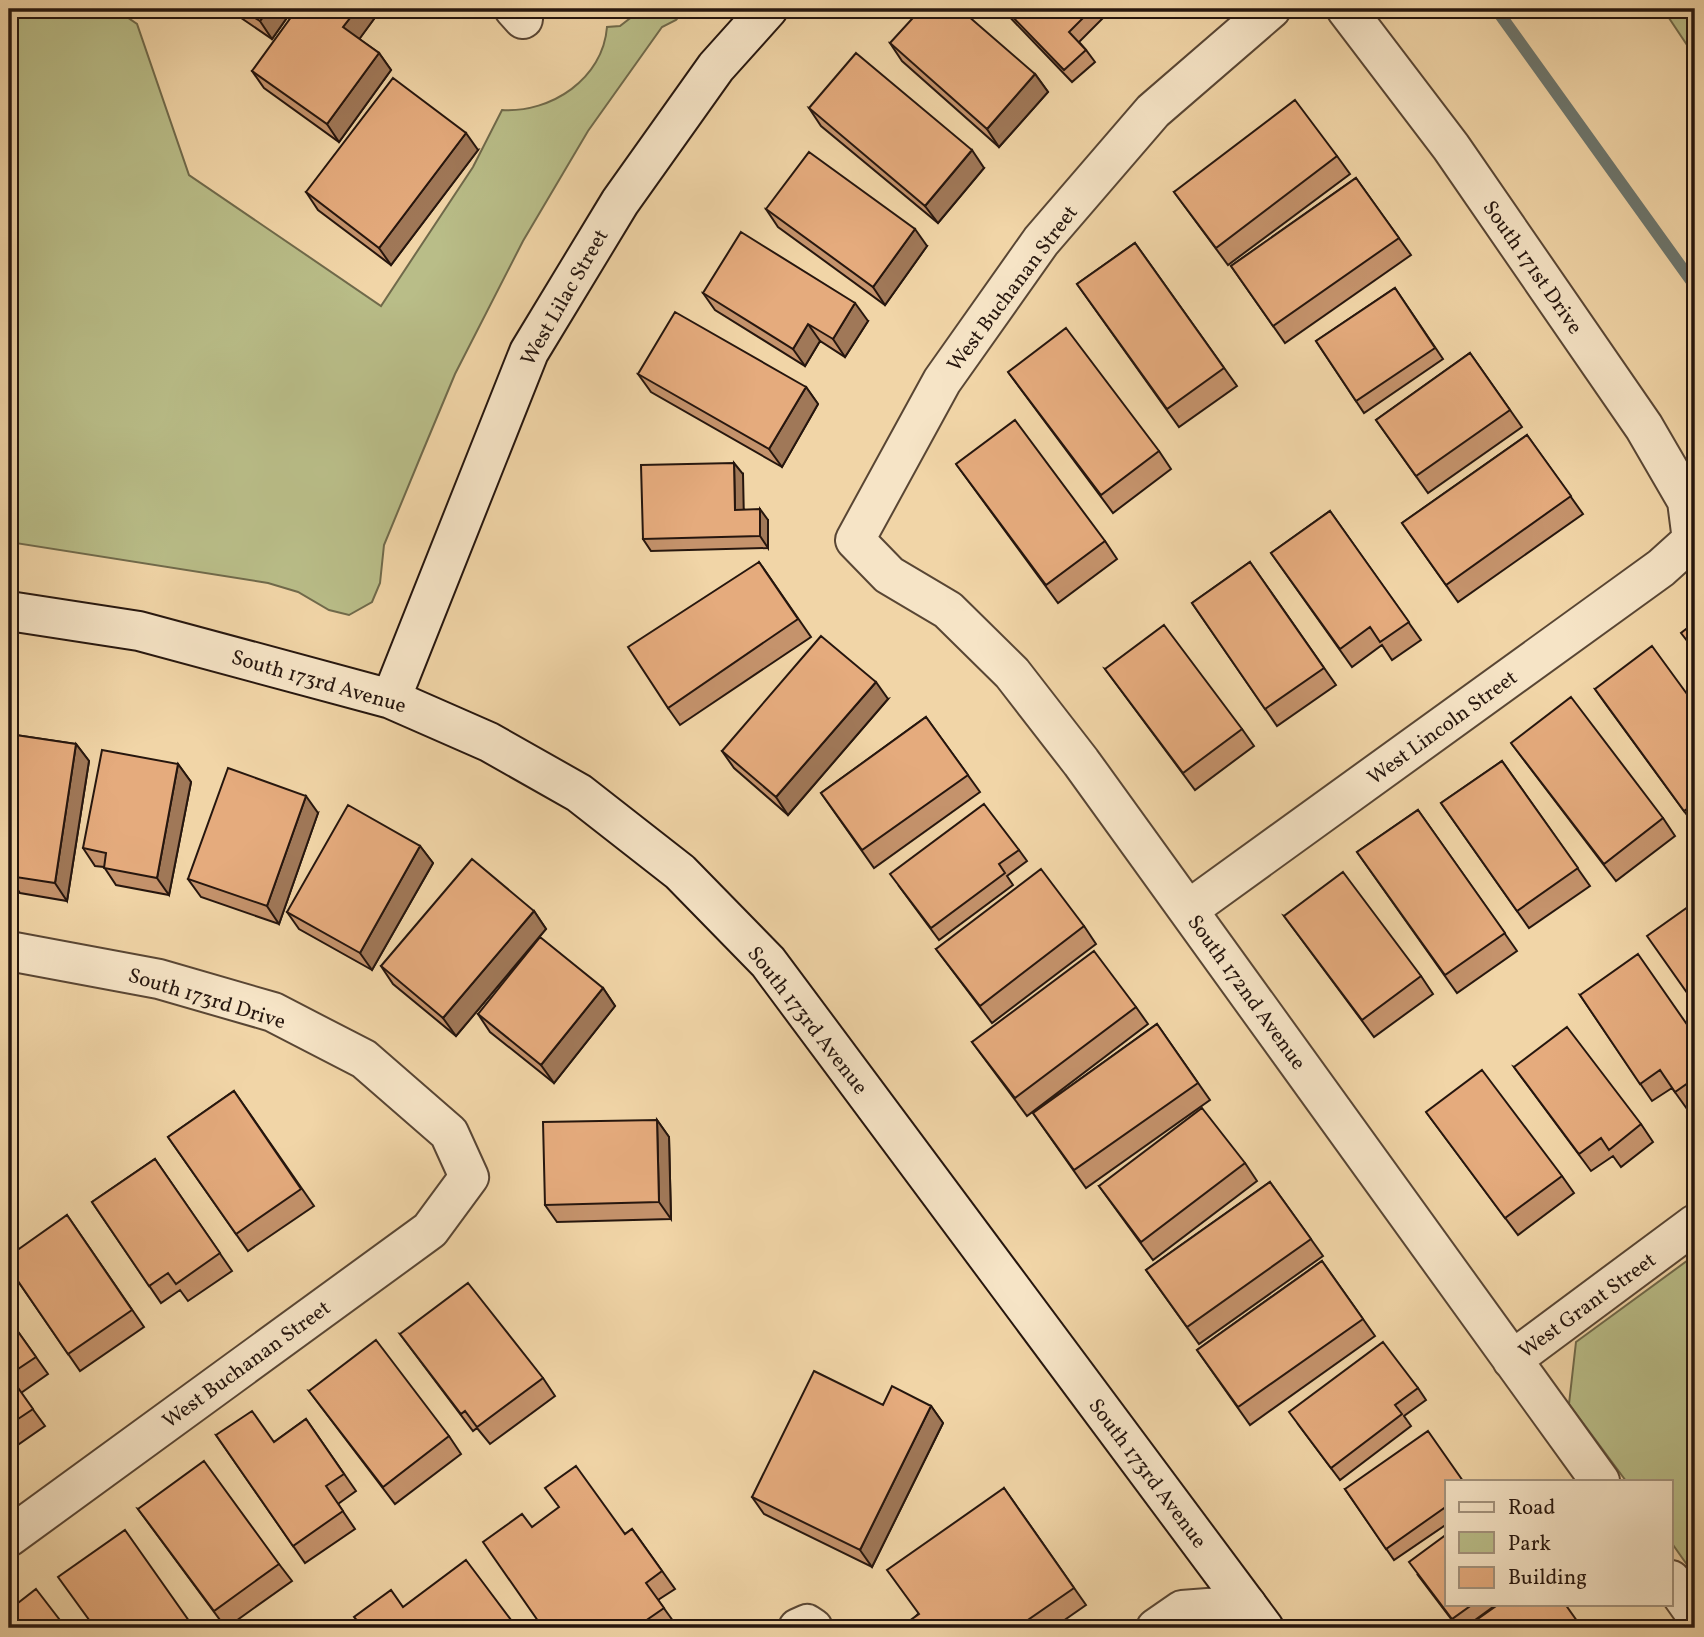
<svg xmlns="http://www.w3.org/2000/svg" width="1704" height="1637" font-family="Vollkorn,serif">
<rect width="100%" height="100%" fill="#f1d5a7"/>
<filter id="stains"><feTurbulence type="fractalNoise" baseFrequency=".00286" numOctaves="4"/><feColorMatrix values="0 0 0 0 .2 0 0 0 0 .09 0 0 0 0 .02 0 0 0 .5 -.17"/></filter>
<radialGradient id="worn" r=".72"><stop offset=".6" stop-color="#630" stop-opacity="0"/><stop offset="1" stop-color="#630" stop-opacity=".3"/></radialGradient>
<!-- green -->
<path fill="#b9bd88" stroke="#706a4b" stroke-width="2" d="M9,9H115L137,24L189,175L381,306L473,167L502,110C551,113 603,79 607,27L620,26L642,9H686L676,20L662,27L588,131L523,241L455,374L422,453L384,545L380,583L372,602L349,615L329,610L298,592L268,583L9,542Z
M1663,9H1695V57Z
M1695,1255V1576L1671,1542V1481H1626L1569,1404L1576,1342Z"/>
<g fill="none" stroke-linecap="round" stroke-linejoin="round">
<!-- stream -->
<path stroke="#6d776f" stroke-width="12" d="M1496,9L1695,286"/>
<!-- street casing -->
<g stroke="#594634" stroke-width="42">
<path id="street" d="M514,9L523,19
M1271,9L1153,111L1041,241L942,381L855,540L889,575L948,610L1012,673L1081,762L1600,1481
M1188,910L1661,568L1692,540L1687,501L1644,427L1451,147L1346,9
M9,951L159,979L273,1012L364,1059L449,1133L469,1177L430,1230L9,1537
M1512,1360L1695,1224
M1671,1580L1695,1614
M798,1628L807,1624L813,1628
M1156,1628L1182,1610L1247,1605L1235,1628"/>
</g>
<!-- secondary casing -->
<g stroke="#26160e" stroke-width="42">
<path id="secondary" d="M9,611L139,631L391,699L489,742L579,793L680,872L768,962L1264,1628
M391,699L529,352L620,202L716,67L768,9"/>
</g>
<!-- street -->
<use href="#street" stroke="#f6e4c6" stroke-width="38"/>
<!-- secondary -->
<use href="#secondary" stroke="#f6e4c6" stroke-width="38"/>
</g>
<!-- wall -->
<path fill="#c5936c" stroke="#26160e" stroke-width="2" d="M228,9H293L272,39Z
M1002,9H1108L1110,11L1079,42L1086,50L1095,62L1072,82Z
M379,12L359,39L379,53L391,70L339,142L264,88L252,71Z
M890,43L1035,74L1048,92L999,147L902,61Z
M809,108L984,168L938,223L821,126Z
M478,150L391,265L318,210L306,192Z
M1337,156L1350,174L1228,265L1174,192Z
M1356,178L1411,255L1285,343L1231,266Z
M766,209L927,246L885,305L778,227Z
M1135,243L1237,386L1179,427L1077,284Z
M1395,288L1443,359L1364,413L1316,341Z
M703,293L868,321L845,357L820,341L805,366L715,310Z
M1470,353L1522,427L1428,493L1376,420Z
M1008,372L1159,451L1171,469L1113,513Z
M638,374L806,387L818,404L782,467L651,392Z
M1527,435L1583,514L1458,602L1402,523Z
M956,464L1105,541L1117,559L1058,603Z
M743,474V509L768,520V548L651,551L643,539Z
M1330,511L1421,640L1392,660L1382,645L1352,667L1271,553Z
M759,562L811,637L680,725L668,708Z
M1250,562L1336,685L1277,726L1192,603Z
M1105,669L1242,729L1254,746L1195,790Z
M1595,689L1695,705V826L1607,706Z
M888,699L788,815L734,768L722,751Z
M926,717L980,792L874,868L821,793Z
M9,734L76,744L89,761L67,901L20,893L9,877L12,852L9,851Z
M1511,743L1663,818L1675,836L1616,881Z
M1502,761L1590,886L1529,928L1441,803Z
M178,764L191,782L169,895L116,885L104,867L95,866L83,848Z
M1418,810L1517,951L1457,993L1357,852Z
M318,813L279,924L201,897L188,879Z
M420,846L433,863L372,970L299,929L287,912Z
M1019,850L1027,861L1007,876L1013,885L939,940L899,886Z
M534,911L546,929L456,1036L393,984L381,966Z
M1284,916L1421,976L1433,994L1374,1037Z
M1084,926L1096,944L992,1023L936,949Z
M603,988L615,1006L554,1083L490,1032L478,1014Z
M1580,995L1695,1036V1104L1687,1109L1672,1088L1652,1101Z
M1136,1007L1148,1024L1027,1116L972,1042Z
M1157,1024L1210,1100L1086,1188L1033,1113Z
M1514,1067L1641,1124L1653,1142L1621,1167L1613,1156L1591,1171Z
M234,1091L314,1206L248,1251L168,1137Z
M1426,1112L1562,1176L1574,1193L1518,1235Z
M657,1120L669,1137L671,1219L557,1222L545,1205Z
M155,1159L232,1271L188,1301L180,1290L161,1303L92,1202Z
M1245,1163L1257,1181L1153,1260L1099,1186Z
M1270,1182L1323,1256L1199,1344L1146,1270Z
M67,1215L144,1327L80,1371L9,1268Z
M1322,1261L1375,1336L1250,1425L1197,1350Z
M9,1319L48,1374L21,1393L45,1426L9,1451Z
M400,1334L543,1378L555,1396L490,1444L477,1428L473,1431Z
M1418,1388L1426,1400L1404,1416L1411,1426L1340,1480L1298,1424Z
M309,1391L449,1436L461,1454L395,1504Z
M883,1405L931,1406L943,1423L872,1567L764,1514L752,1497Z
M306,1419L356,1491L338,1504L355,1529L305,1563L216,1435L274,1442Z
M1447,1481V1524L1394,1560L1345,1489Z
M1004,1488L1086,1605L1053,1628H904L918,1614Z
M138,1509L279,1564L292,1581L226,1628Z
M532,1527L625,1534L632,1529L675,1589L658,1600L676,1625L672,1628H543Z
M1417,1574L1447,1604H1497L1464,1628H1458Z"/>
<!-- shaded-wall -->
<path fill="#a07858" stroke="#26160e" stroke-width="2" d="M269,9H293L272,39L260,21Z
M357,9H376L379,12L355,45L343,27Z
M379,53L391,70L339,142L327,124Z
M1035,74L1048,92L999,147L987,129Z
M466,133L478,150L391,265L379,248Z
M972,150L984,168L938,223L925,206Z
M915,229L927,246L885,305L873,287Z
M855,303L868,321L845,357L833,339Z
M808,324L820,341L805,366L793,349Z
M806,387L818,404L782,467L769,449Z
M734,463L743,474L744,522L735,510Z
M760,509L768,520V548L760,536Z
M876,682L888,699L788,815L776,797Z
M76,744L89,761L67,901L55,883Z
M178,764L191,782L169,895L157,878Z
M306,796L318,813L279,924L267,906Z
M420,846L433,863L372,970L360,953Z
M534,911L546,929L456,1036L443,1018Z
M603,988L615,1006L554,1083L541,1065Z
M657,1120L669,1137L671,1219L659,1202Z
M931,1406L943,1423L872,1567L860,1550Z"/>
<!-- building -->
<path fill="#e5ab7d" stroke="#26160e" stroke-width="2" d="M241,9H269L260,21Z
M297,9H357L343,27L379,53L327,124L252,71Z
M921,9H960L1035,74L987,129L890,43Z
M1005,9H1092L1069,32L1086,50L1064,70Z
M856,53L972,150L925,206L809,108Z
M393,78L466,133L379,248L306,192Z
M1295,100L1337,156L1216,248L1174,192Z
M809,152L915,229L873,287L766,209Z
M1356,178L1399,238L1273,326L1231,266Z
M741,232L855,303L833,339L808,324L793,349L703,293Z
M1135,243L1224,368L1167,409L1077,284Z
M1395,288L1435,348L1356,401L1316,341Z
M675,312L806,387L769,449L638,374Z
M1066,328L1159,451L1101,495L1008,372Z
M1470,353L1510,410L1416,476L1376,420Z
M1015,420L1105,541L1046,585L956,464Z
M1527,435L1571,496L1446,585L1402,523Z
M734,463L735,510L760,509V536L643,539L641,465Z
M1330,511L1409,622L1380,642L1370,627L1340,649L1271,553Z
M759,562L798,619L668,708L628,647Z
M1250,562L1324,668L1265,709L1192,603Z
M1695,622V651L1681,633Z
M1164,625L1242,729L1183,773L1105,669Z
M821,636L876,682L776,797L722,751Z
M1652,646L1695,705V803L1684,811L1595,689Z
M1571,697L1663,818L1604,864L1511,743Z
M926,717L968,775L862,850L821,793Z
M9,734L76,744L55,883L9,876L14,837L9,836Z
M102,750L178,764L157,878L104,868L106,853L83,848Z
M1502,761L1578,868L1517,911L1441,803Z
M228,768L306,796L267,906L188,879Z
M984,804L1019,850L999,864L1005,873L931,928L890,874Z
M348,805L420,846L360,953L287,912Z
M1418,810L1505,933L1445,975L1357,852Z
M472,859L534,911L443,1018L381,966Z
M1041,869L1084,926L980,1006L936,949Z
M1343,872L1421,976L1362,1020L1284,916Z
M1695,902V1004L1647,936Z
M540,937L603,988L541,1065L478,1014Z
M1094,951L1136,1007L1015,1098L972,1042Z
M1638,954L1695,1036V1078L1675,1092L1660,1070L1640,1084L1580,995Z
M1157,1024L1198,1083L1074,1170L1033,1113Z
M1567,1027L1641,1124L1609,1150L1601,1138L1579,1154L1514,1067Z
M1482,1070L1562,1176L1505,1218L1426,1112Z
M234,1091L301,1189L236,1234L168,1137Z
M1202,1108L1245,1163L1141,1242L1099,1186Z
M657,1120L659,1202L545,1205L543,1122Z
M155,1159L220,1253L176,1284L168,1273L149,1286L92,1202Z
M1270,1182L1311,1239L1187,1327L1146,1270Z
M67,1215L132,1310L68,1354L9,1268V1256Z
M1322,1261L1363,1319L1238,1407L1197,1350Z
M468,1283L543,1378L477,1427L465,1411L461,1414L400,1334Z
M9,1319L36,1357L9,1375L33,1409L9,1425Z
M376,1340L449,1436L383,1487L309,1391Z
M1383,1342L1418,1388L1395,1405L1402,1414L1331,1468L1289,1412Z
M814,1371L883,1405L892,1386L931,1406L860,1550L752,1497Z
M252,1411L274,1442L306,1419L344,1474L326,1486L343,1511L293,1546L216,1435Z
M1428,1431L1463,1481H1447V1506L1386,1549L1345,1489Z
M204,1461L279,1564L214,1611L138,1509Z
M576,1466L625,1534L632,1529L662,1571L646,1583L664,1608L635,1628H543L483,1542L522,1514L532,1527L559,1507L545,1488Z
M1004,1488L1074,1588L1025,1622L1030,1628H904L902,1626L919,1614L887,1570Z
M125,1530L194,1628H95L58,1577Z
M1447,1534V1604H1473L1452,1619L1409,1562Z
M466,1560L517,1628H363L354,1617L391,1590L403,1607Z
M36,1589L66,1628H9V1610Z
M1499,1604H1565L1582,1628H1465Z"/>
<g text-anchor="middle" stroke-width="5" stroke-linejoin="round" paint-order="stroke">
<!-- street labels -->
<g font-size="21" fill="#26160e" stroke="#f6e4c6">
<text transform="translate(1533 267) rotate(55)" y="7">South 171st Drive</text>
<text transform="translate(1012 288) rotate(-53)" y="7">West Buchanan Street</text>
<text transform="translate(564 297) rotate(-60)" y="7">West Lilac Street</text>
<text transform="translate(319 681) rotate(16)" y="7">South 173rd Avenue</text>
<text transform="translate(1442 727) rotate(-36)" y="7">West Lincoln Street</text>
<text transform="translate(1247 992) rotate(54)" y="7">South 172nd Avenue</text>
<text transform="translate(207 998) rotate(17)" y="7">South 173rd Drive</text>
<text transform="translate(808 1020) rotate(52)" y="7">South 173rd Avenue</text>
<text transform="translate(1587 1305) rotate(-36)" y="7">West Grant Street</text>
<text transform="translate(246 1364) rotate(-36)" y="7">West Buchanan Street</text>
<text transform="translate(1148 1473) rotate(53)" y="7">South 173rd Avenue</text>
</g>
</g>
<!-- margin -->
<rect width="1704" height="1637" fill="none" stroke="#f1d5a7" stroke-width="35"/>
<rect x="10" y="10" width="1683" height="1616" fill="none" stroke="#26160e" stroke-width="3.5"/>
<rect x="18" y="18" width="1669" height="1602" fill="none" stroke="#26160e" stroke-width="2"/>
<!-- legend -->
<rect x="1445" y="1480" width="228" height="126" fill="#f6e4c6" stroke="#a3927c" stroke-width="2"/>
<rect x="1459" y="1502" width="35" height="10" fill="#f6e4c6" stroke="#a3927c" stroke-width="2"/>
<text x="1508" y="1514" font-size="21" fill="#26160e">Road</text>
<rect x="1459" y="1532" width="35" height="21" fill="#b9bd88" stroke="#a3927c" stroke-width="2"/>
<text x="1508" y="1550" font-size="21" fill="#26160e">Park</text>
<rect x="1459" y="1567" width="35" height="21" fill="#e5ab7d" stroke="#a3927c" stroke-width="2"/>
<text x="1508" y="1584" font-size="21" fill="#26160e">Building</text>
<rect width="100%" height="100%" filter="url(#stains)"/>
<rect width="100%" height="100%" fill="url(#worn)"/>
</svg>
